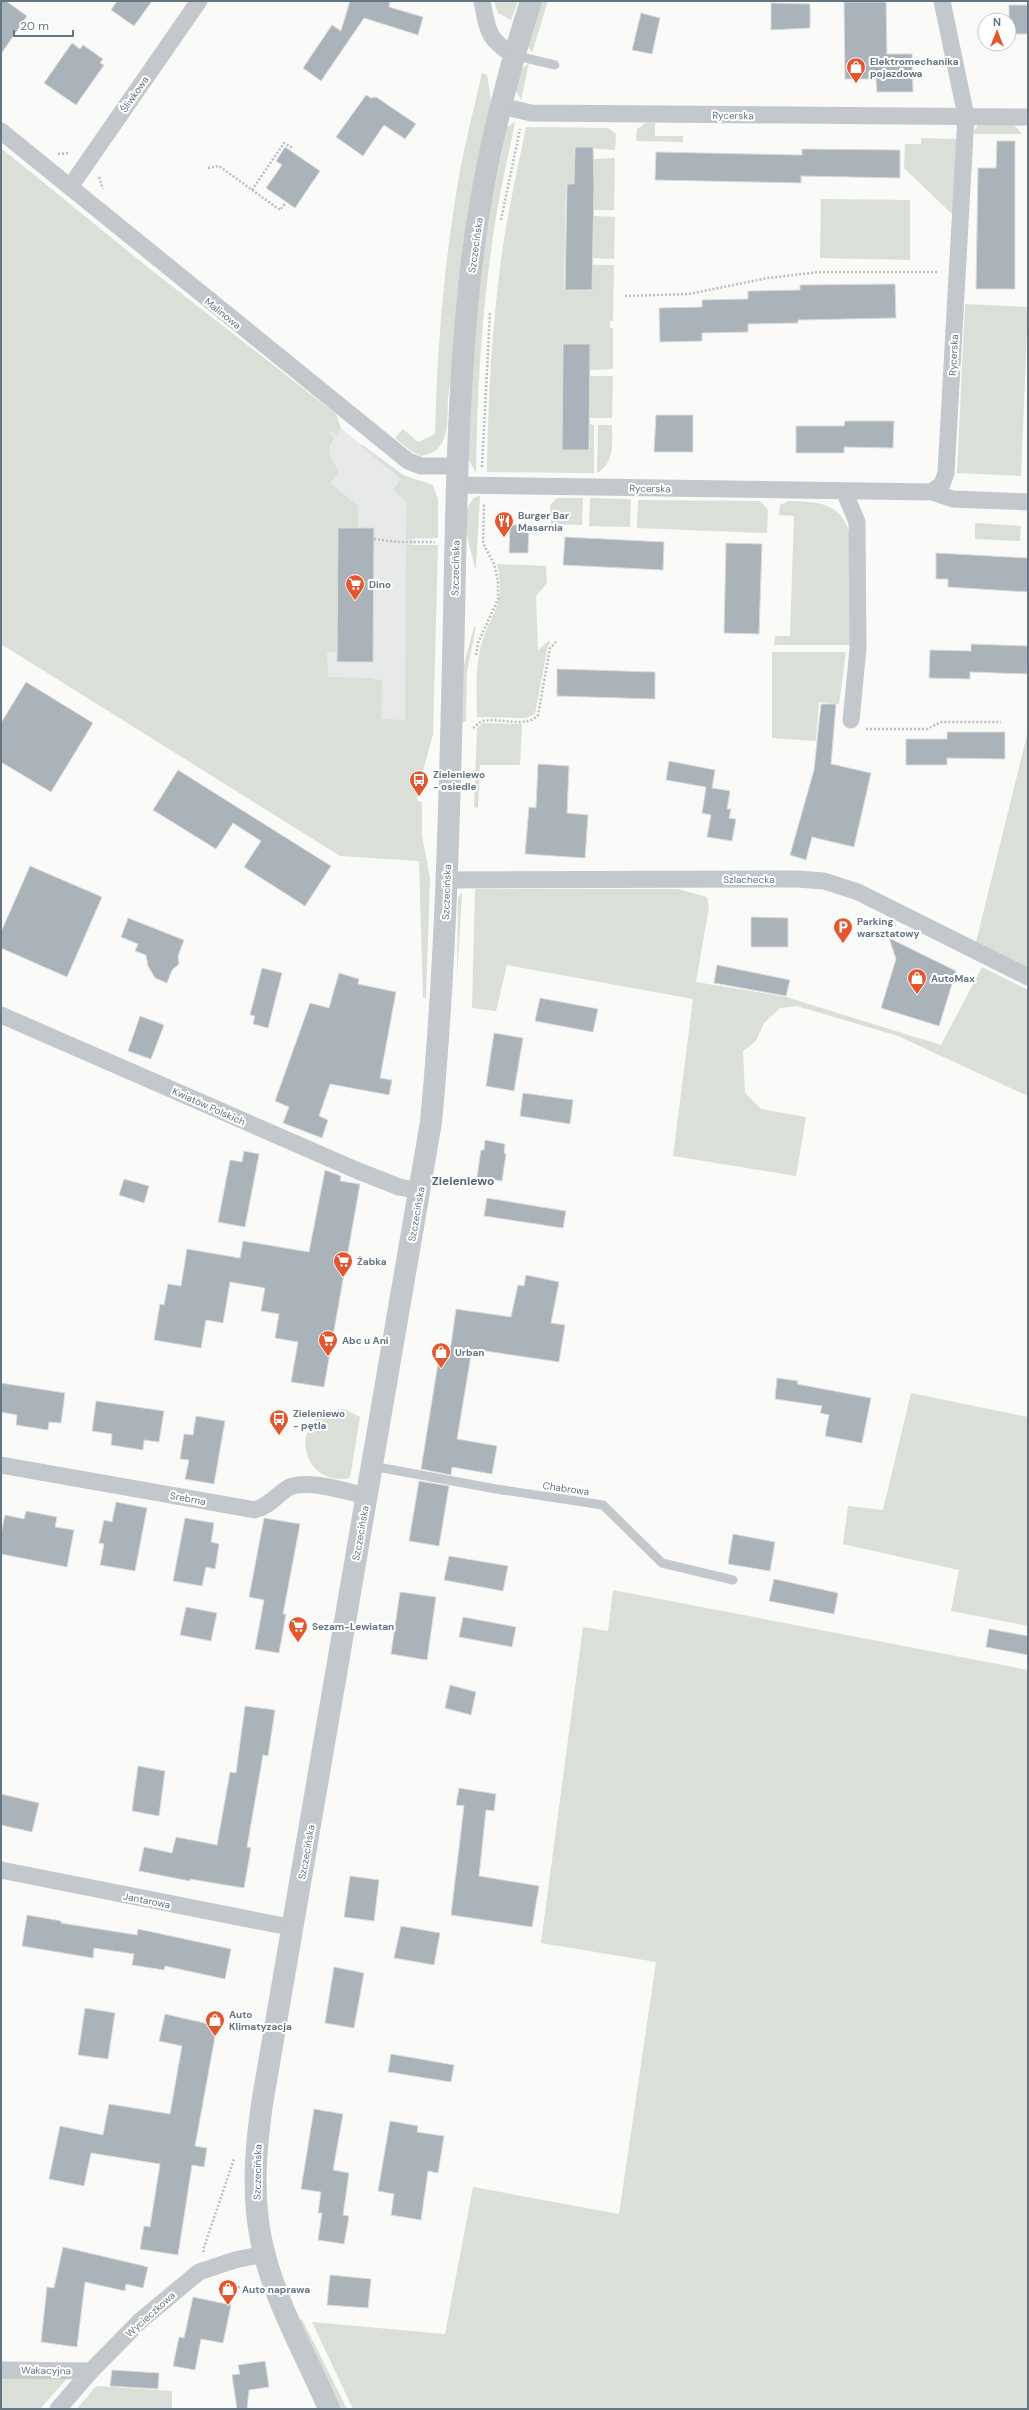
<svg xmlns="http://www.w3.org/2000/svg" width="1029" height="2410" font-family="'DM Sans',sans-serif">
<rect width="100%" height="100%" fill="#fafaf8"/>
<!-- built -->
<path fill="#e8e9e9" d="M325,415L405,481L416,505L405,722L325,721Z"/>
<!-- green -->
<path fill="#dadfd7" d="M494,1H518L511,20L498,13Z
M541,1H548L532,53L527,43Z
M529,63L521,100L516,91L519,71Z
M482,73L487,75L491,100L448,398C447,421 451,452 421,456L411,451L395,438L403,429L418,442L435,434C437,354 443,274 456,195C462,154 473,113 482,73Z
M515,122C507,163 497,203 492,244C481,320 477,397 476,473L467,457L469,406L484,240L507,127Z
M646,123H655V136H683V142L636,141L637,129Z
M978,125H1014L1022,134H972Z
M526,127L608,128L616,134L615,150L574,147V160L615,158L614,210H594V184H566L564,290L592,291L593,265H614L613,321H610V328H613V369L590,370V344H562V450H590V424L594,425V473L487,472C488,397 492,321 503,246C509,206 518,167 526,127Z
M921,138L959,139L955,217L904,168L905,144H921Z
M1,148L150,269L336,414L341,428L336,435L331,431L329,432L334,438C324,452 332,459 339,472L330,483L358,506V528H337V652H327L328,677L370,678L382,681L381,719L405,720L406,545H438L433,734L423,771L422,789H417V801L422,802V836L430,878L426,998H423L419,861L340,856L1,644Z
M821,199L910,200V260L820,258Z
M594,216L615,217L614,259L593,258Z
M965,304L1028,307L1021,476L957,473Z
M590,376H613L612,418H590Z
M598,425H612C612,444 615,462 597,473Z
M360,445L364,446L403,475L433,485L438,499V538L406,539L407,502L393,490L401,479Z
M480,496L476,568H475C471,547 456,515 475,497Z
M557,498H583L582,525L551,524L550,505Z
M590,498L631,499L630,527L589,526Z
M638,500L760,501L768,510L767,533L637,528Z
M788,501C815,502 840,501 849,532L850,645H774L775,636H790L794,516L779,515L780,505Z
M975,523L1021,526L1020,541L975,539Z
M497,564L546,566L547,583L536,596L538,650L550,640V644L548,645L535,714L526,718L477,717C477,695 475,672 480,650C489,612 507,607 497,564Z
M474,627H476L467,671L466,721L462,723L463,668Z
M772,652H846L839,704L819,702L816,741L772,738Z
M483,723L522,724L520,765H480L478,808L474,807L477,728Z
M1028,731V968L976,942Z
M475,889H678L707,897L709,907L696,982L786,997L941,1045L982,967L1028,990V1096L898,1036L797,1006L780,1008L764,1023L756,1041L743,1051L745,1093L761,1109L806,1117L796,1176L673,1156L693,999L507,965L496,1011L472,1008Z
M462,892L457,980L458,898Z
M911,1393L1028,1417V1626L951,1611L959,1570L843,1544L848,1506L883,1510Z
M344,1409L360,1417L350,1478C297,1488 287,1411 344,1409Z
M613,1590L1028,1670V2409H353L312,2322L445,2334L473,2187L619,2214L656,1962L541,1943L583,1627L608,1631Z
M302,2319L347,2409H339L300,2320Z
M1,2376H69L40,2409H1Z
M96,2386L172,2391V2409H77Z"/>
<!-- building -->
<path fill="#aab3b9" stroke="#dcdcda" d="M1,1H6L27,16L1,54Z
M117,1H152L134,26L111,10Z
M350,1H390L389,7L423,17L418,35L364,18L321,81L303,68L332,25L341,31Z
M844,2H886L887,54H912L913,92H877L876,79H845Z
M771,3L810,4V28L771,30Z
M1009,5H1028V34H1009Z
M641,13L660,18L652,54L632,50Z
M72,43L80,49L83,45L103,59L100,63L104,65L76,105L44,83Z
M366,95L371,98L376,97L416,124L405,139L384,125L363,156L336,137Z
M997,141H1015V289H976L978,168H996Z
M285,147L320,171L295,208L266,188L282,165L276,161Z
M575,147H593L594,185L592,290H565L567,184H574Z
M802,149L900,150V178L801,176V183L655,180L656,152L802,155Z
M895,284L896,318L798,320V323L748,324V332L702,333V341L660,342L659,308L702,307V300L748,299V291L800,290V285Z
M563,344H590L589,450H562Z
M656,415H693V452H654Z
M845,421H894L893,448L844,447V453H796V426H844Z
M510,525H529L528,553H509Z
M338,528H374L373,662H337Z
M565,537L664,542L663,570L563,565Z
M726,543L762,544L759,634L724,633Z
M936,553L1028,558V592L948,587V579H936Z
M971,644L1028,646L1027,674L970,672V679L929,678L930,650L971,651Z
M557,669L655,672V699L557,696Z
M26,682L93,723L51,792L1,762V723Z
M821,704H836L831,764L871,773L854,847L812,837L806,860L790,855L814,770Z
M947,732H1005V759L947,758V765H906V739H947Z
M669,761L715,770L712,788L730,791L727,809H731L729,818L736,819L732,841L707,837L711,815L702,813L706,787L666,780Z
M538,764L569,766L567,813L588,815L585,858L525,854L529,807L536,808Z
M178,770L331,866L305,906L244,867L261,841L233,823L216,849L153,810Z
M30,866L102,897L67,977L1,948V932Z
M751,917L788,918V947H751Z
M128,918L184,940L178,956L179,964L172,970L167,983L155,978L148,966L146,955L135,951L138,944L121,937Z
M889,938L956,971L939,1026L881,1008L896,959Z
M717,965L790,980L786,996L714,983Z
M262,968L282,973L268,1028L253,1024L255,1016L250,1015Z
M339,973L359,979L358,984L396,992L380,1078L392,1080L389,1095L330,1084L319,1116L328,1120L322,1138L283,1123L289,1107L275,1101L310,1003L329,1008Z
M540,998L598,1009L593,1032L535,1021Z
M140,1016L164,1025L151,1059L128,1051Z
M494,1033L523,1038L514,1091L486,1086Z
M523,1093L573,1100L570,1124L520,1116Z
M485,1140L505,1144L504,1153L506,1154L502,1181L477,1177L481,1150H484Z
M244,1151L259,1154L245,1227L218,1222L230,1160L242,1162Z
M325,1170L341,1176L340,1181L360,1184L324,1387L291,1382L298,1342L275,1338L279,1314L261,1311L265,1288L230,1282L223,1323L206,1320L201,1348L154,1340L160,1304L164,1305L168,1284L181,1286L187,1249L240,1258L243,1241L309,1252Z
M124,1179L149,1186L144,1203L119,1195Z
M487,1198L566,1211L563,1228L484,1216Z
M526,1275L559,1282L551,1323L565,1325L559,1362L472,1349L457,1439L497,1446L492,1474L452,1467L451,1475L421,1469L439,1357L449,1359L456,1309L511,1317L518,1285L524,1286Z
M777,1378L798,1381L797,1384L871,1398L862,1443L825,1436L829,1415L820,1413L822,1406L775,1399Z
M1,1383L65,1393L61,1423L49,1422L48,1430L16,1425L17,1415L1,1412Z
M96,1401L164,1411L159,1442L144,1440L143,1450L111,1445L112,1434L92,1431Z
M196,1416L225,1421L214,1484L185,1479L189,1460L180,1459L184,1434L193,1435Z
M419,1481L449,1486L439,1546L409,1541Z
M116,1502L147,1508L135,1571L100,1565L104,1544L99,1543L104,1520L112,1522Z
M26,1511L57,1517L55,1527L74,1530L67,1567L1,1554V1534L5,1515L24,1519Z
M185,1518L214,1523L211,1542L219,1544L215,1569L206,1567L202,1586L173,1581Z
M264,1518L300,1524L283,1614H286L279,1653L255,1649L264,1600L249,1597Z
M733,1534L775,1542L770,1571L728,1564Z
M449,1556L508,1566L503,1591L444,1580Z
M774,1579L838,1593L834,1614L769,1601Z
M400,1592L436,1597L427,1660L391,1654Z
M186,1607L217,1613L211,1641L180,1635Z
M463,1617L516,1627L512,1647L459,1637Z
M989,1629L1028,1636V1655L986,1647Z
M450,1685L476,1692L471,1715L445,1708Z
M245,1706L275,1710L268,1756L263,1755L247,1847L251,1848L244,1888L190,1879V1881L139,1871L144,1847L172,1853L176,1837L217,1845L230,1772L236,1773Z
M138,1766L165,1771L159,1816L132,1811Z
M459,1788L496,1794L494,1811L486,1810L479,1876L539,1886L532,1927L451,1915L464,1806L456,1805Z
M1,1794L39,1803L32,1832L1,1825Z
M350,1876L379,1880L374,1921L344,1917Z
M27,1915L61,1921V1923L137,1935L138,1929L231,1949L225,1979L165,1966L164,1970L132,1965L134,1954L94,1948L93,1958L22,1946Z
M401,1926L440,1933L434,1965L394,1958Z
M334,1967L364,1973L354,2028L325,2023Z
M85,2008L115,2013L108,2059L78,2055Z
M165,2014L217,2026L195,2146L207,2148L204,2167L192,2165L178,2255L140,2249L144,2226L150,2227L160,2164L91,2153L84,2186L49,2179L60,2126L103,2135L109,2104L170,2114L182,2046L159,2041Z
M391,2054L454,2065L451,2082L388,2072Z
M314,2109L343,2114L333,2170L349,2173L343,2215L349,2216L344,2244L318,2240L322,2213H318L321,2192L301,2189Z
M390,2121L418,2126L417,2132L444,2136L438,2173L428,2171L421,2220L391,2215L394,2194L378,2191Z
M63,2247L148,2267L143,2288L126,2284L125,2291L85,2282L77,2347L41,2342L47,2287L54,2288Z
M330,2275L371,2279L368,2308L327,2305Z
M193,2297L231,2305L223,2343L201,2339L195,2370L173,2366L179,2337L184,2338Z
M265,2361L269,2387L249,2390L247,2409H237L232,2375L240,2374L238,2365Z
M112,2370L159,2373L158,2389L110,2386Z"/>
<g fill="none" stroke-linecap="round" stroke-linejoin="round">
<!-- path -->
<path stroke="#bbbfc2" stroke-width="2.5" stroke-dasharray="2 2" stroke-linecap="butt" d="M58,154L70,153
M208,168L219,166L280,210L284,205L282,203
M99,177L103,189
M252,190L284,143L291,147L289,150
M501,220L520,129
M625,296L689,294L768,278L819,272H939
M482,467L490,312
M374,539L397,542H435
M476,655L478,643L498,599V581L494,564L483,543L484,504
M473,728C476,726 479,722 483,721C500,717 525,729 538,715L550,648L557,641
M866,729H927L941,722H1001
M204,2252L203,2250L234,2159
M222,2285L253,2289"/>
<!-- service -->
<path stroke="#c3c8cc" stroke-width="9" d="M513,55L555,65
M372,1466L496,1489L603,1505L662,1563L733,1580"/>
<!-- minor -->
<path stroke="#c3c8cc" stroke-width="17" d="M482,1C488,31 487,38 513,55
M501,106L531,113L1028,117
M1,131L408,461L421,466H457
M70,187L199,1
M457,485L932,492L953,499L1028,502
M844,491L857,522L858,649L851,720
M932,492L942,484L946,473L966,116L942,1
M447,880L797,879L824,881L858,892L1028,977
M1,1015L356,1170L399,1187L420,1191
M1,1465L255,1510C271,1505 275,1496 288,1488C306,1478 347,1492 367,1496
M1,1870L294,1928
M1,2370L91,2371
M58,2409L91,2371L140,2321L199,2272L235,2260L264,2254"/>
<!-- tertiary -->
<path stroke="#c3c8cc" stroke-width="22" d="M329,2409C305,2352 271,2296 260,2234C252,2189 256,2143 263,2098L431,1122C447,954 450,786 454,618C456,504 458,391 470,278C480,184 502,91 531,1"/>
</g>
<!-- icons -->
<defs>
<g id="shop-pin" transform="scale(1)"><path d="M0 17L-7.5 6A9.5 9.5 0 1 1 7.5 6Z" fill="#e4572e" stroke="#fff"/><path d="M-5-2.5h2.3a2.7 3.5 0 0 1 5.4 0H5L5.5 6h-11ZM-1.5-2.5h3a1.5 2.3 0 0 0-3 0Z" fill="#fff"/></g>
<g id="restaurant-pin" transform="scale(1)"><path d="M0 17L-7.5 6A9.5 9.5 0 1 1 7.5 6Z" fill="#e4572e" stroke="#fff"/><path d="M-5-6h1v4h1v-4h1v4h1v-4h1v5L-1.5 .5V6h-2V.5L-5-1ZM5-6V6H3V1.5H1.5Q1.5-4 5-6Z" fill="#fff"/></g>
<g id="supermarket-pin" transform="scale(1)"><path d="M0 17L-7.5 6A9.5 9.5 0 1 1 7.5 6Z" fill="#e4572e" stroke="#fff"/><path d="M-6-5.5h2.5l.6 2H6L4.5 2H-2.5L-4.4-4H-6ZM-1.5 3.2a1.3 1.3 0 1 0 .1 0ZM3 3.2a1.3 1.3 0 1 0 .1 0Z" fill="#fff"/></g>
<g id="bus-pin" transform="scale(1)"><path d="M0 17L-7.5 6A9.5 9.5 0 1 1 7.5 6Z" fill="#e4572e" stroke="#fff"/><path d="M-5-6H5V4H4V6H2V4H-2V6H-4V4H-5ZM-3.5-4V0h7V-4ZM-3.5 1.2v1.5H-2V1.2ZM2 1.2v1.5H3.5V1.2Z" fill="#fff"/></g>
<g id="parking-pin" transform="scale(1)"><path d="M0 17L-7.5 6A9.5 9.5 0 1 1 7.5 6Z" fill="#e4572e" stroke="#fff"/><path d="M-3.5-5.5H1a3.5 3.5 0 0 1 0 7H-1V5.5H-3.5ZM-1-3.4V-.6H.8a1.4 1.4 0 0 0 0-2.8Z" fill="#fff"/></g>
</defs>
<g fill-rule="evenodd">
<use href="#shop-pin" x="856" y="67"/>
<use href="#restaurant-pin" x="504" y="521"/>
<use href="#supermarket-pin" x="355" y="584"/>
<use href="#bus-pin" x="419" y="780"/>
<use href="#parking-pin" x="843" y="927"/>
<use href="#shop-pin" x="917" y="978"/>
<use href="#supermarket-pin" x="343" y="1261"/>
<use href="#supermarket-pin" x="328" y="1340"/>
<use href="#shop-pin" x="441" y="1352"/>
<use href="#bus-pin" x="279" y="1419"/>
<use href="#supermarket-pin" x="298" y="1626"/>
<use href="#shop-pin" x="215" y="2020"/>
<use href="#shop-pin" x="228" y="2289"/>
</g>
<g text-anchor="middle" stroke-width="4" stroke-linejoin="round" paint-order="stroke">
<!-- poi labels -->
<g font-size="10" font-weight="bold" fill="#657683" stroke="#fff" text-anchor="start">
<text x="870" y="65">Elektromechanika<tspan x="870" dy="12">pojazdowa</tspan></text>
<text x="518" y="519">Burger Bar<tspan x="518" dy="12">Masarnia</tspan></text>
<text x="369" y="588">Dino</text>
<text x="433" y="778">Zieleniewo<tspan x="433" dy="12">- osiedle</tspan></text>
<text x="857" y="925">Parking<tspan x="857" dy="12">warsztatowy</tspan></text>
<text x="931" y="982">AutoMax</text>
<text x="357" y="1265">Żabka</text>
<text x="342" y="1344">Abc u Ani</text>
<text x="455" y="1356">Urban</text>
<text x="293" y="1417">Zieleniewo<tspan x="293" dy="12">- pętla</tspan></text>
<text x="312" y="1630">Sezam-Lewiatan</text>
<text x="229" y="2018">Auto<tspan x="229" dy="12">Klimatyzacja</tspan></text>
<text x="242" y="2293">Auto naprawa</text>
</g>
<!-- street labels -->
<g font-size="10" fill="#657683" stroke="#fff">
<text transform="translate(134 94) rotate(-55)" y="4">Śliwkowa</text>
<text transform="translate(733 115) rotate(1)" y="4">Rycerska</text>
<text transform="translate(475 245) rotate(-82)" y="4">Szczecińska</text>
<text transform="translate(223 313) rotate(39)" y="4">Malinowa</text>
<text transform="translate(953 355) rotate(-87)" y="4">Rycerska</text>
<text transform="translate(650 488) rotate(1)" y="4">Rycerska</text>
<text transform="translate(455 568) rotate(-89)" y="4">Szczecińska</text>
<text x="749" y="883">Szlachecka</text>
<text transform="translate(446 892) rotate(-88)" y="4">Szczecińska</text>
<text transform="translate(209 1106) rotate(24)" y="4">Kwiatów Polskich</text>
<text transform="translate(416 1214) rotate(-80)" y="4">Szczecińska</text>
<text transform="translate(566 1488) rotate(8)" y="4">Chabrowa</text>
<text transform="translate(188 1498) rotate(10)" y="4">Srebrna</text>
<text transform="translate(360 1533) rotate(-80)" y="4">Szczecińska</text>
<text transform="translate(306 1852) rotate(-80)" y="4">Szczecińska</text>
<text transform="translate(147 1900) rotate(11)" y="4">Jantarowa</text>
<text transform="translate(257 2172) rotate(-89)" y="4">Szczecińska</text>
<text transform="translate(150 2314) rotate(-42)" y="4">Wycieczkowa</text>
<text transform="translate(46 2370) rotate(1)" y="4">Wakacyjna</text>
</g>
<!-- quarter labels -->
<g font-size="12" font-weight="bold" fill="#57646e" stroke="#fff">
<text x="463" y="1185">Zieleniewo</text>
</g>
</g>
<!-- border -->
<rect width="1029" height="2410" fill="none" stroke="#657683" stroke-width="4"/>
<!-- north arrow -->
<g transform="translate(997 32)"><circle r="19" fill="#ffffff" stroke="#c1c8cd"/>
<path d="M0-3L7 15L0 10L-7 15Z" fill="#e4572e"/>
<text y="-6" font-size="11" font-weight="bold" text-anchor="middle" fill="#657683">N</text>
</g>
<!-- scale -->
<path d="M14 30v6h59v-6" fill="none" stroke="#657683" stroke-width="2"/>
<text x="20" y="30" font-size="12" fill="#657683" stroke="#ffffff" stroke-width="3" paint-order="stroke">20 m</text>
</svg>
